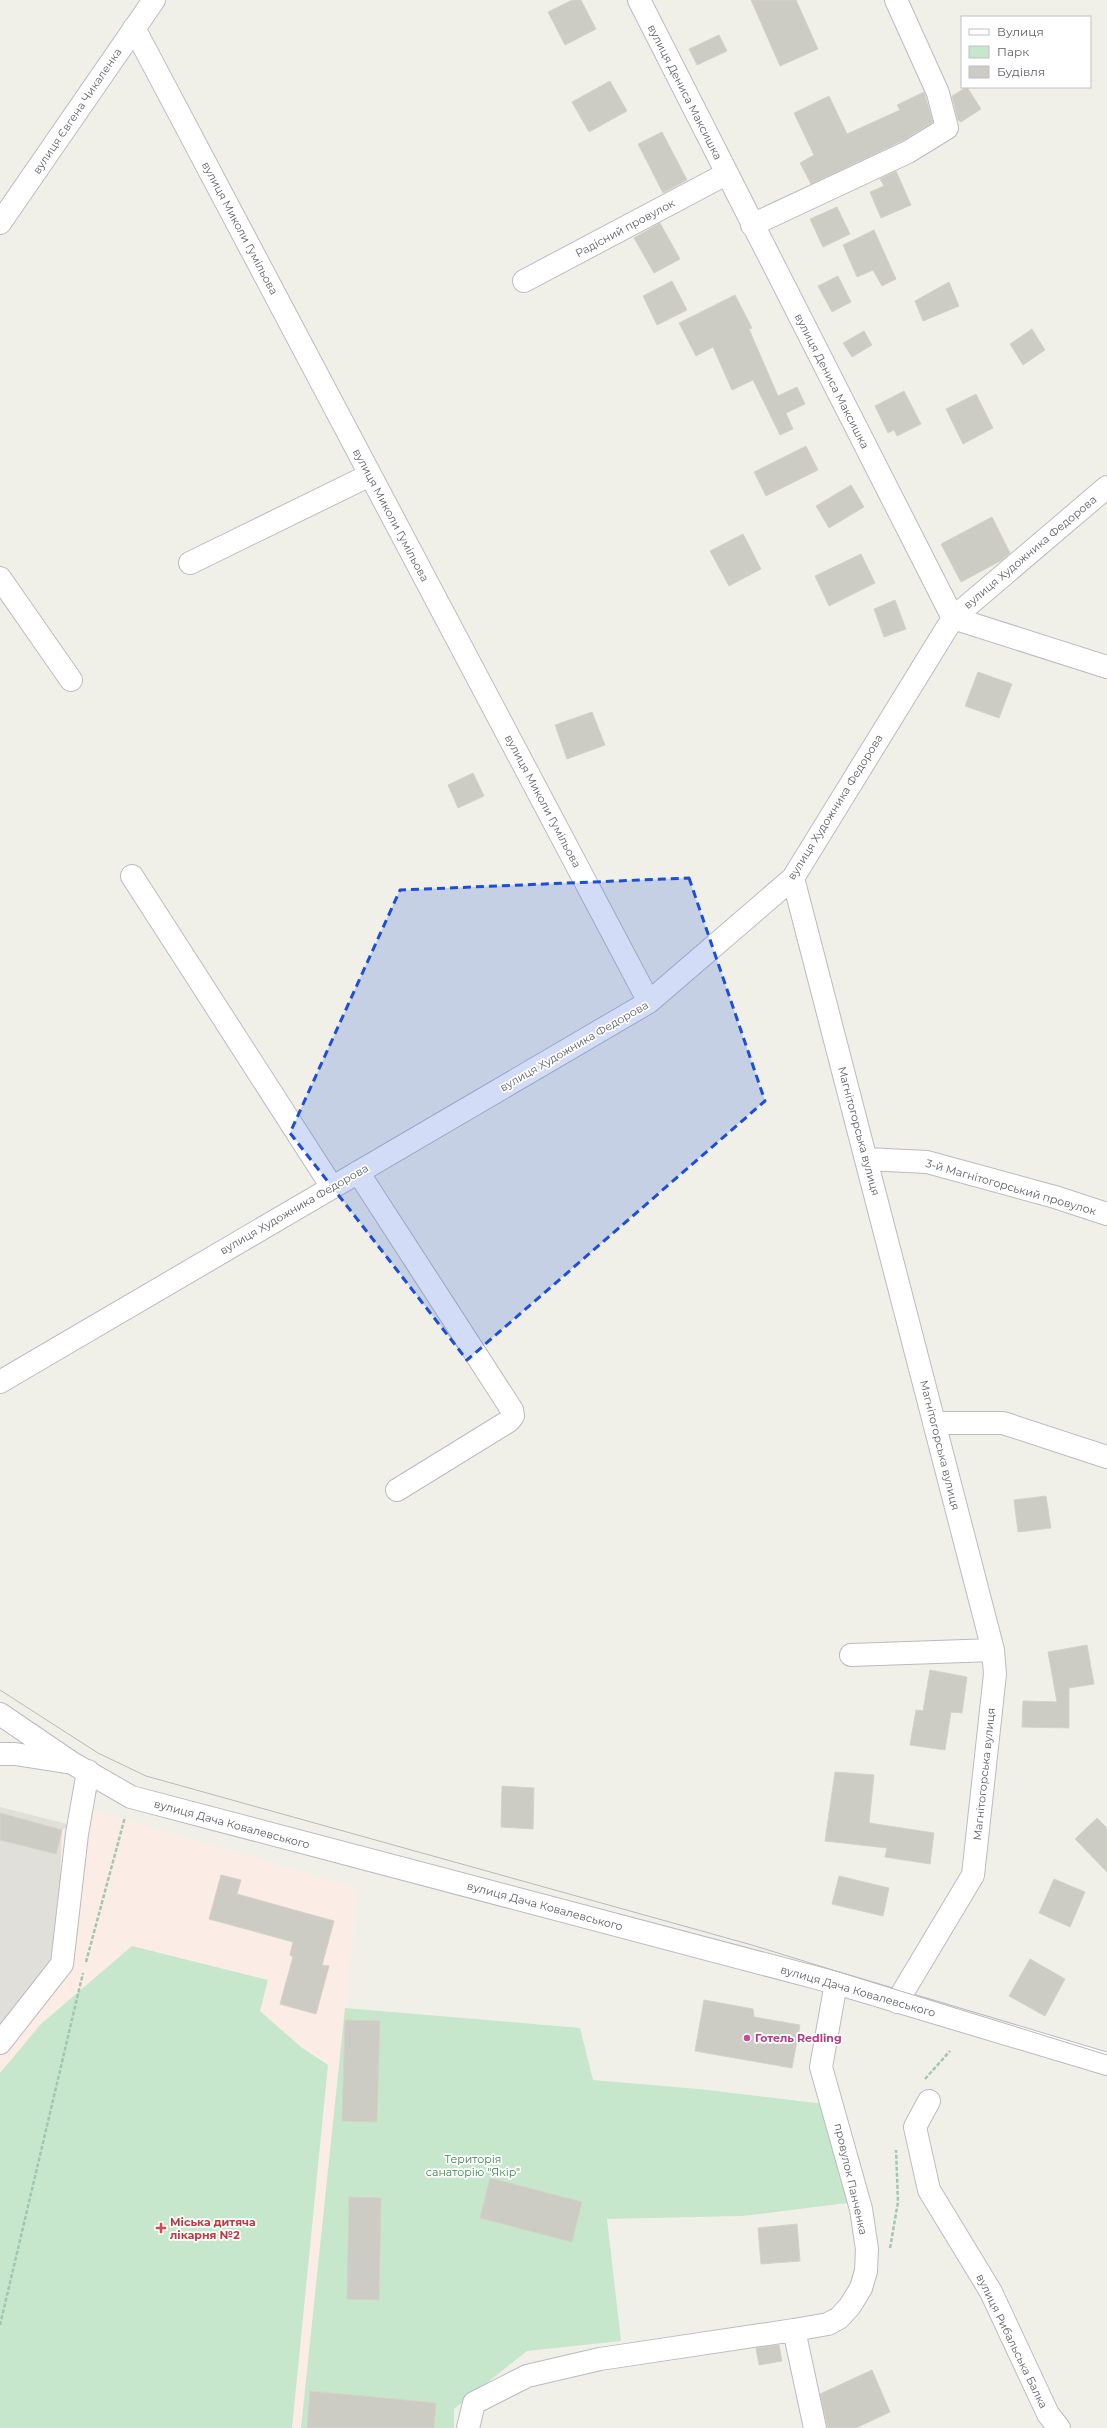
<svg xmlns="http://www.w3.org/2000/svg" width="1107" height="2428" font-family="Montserrat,sans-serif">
<rect width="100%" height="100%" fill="#f1f0e8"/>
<!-- industrial -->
<path fill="#e0dfda" d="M0,1807L71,1825L57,1963L0,2028Z"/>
<!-- medical -->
<path fill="#fbece6" d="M76,1805L358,1888L301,2428H0V2028L57,1963L62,1830L71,1825Z"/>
<!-- green -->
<path fill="#c6e7cb" d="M132,1946L268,1980L260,2011L301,2047L328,2065L292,2428H0V2073L41,2024Z
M345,2008L580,2028L593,2080L698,2089L833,2105L847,2203L743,2216L607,2219L621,2341L527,2351L454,2409V2428H301Z"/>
<!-- building -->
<path fill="#cccbc4" stroke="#d5d3c6" d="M572,0H581L596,29L565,45L548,12Z
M751,0H796L818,49L780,66Z
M719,35L727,51L697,65L689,49Z
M610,81L627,111L589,132L572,102Z
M967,87L981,109L961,122L958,120L952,96Z
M924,92L933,122L902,141L811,184L800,163L814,155L794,113L829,96L847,134L900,110L897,105Z
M662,132L687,180L663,193L638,144Z
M896,171L911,205L881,218L870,192L884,186L880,179Z
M837,207L850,234L823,247L810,219Z
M660,223L680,259L654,273L634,238Z
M874,230L896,279L882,286L873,270L857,277L843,245Z
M838,276L851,302L832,312L818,286Z
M672,281L687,310L657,325L643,296Z
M949,282L959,306L923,321L915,301Z
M735,295L752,328L749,329L778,396L797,387L805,404L786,413L793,429L780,435L753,380L732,390L713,347L696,356L679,323Z
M1032,329L1045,350L1023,365L1010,344Z
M864,331L872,345L852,357L843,343Z
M904,391L921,424L897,436L894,430L888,433L875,406Z
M976,394L993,428L963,444L946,409Z
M806,446L818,470L766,496L754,472Z
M851,485L864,507L829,528L816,506Z
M992,517L1010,553L1002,560L961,582L941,544Z
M743,534L761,569L729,586L710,551Z
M861,554L875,583L829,606L815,576Z
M895,600L906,629L884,637L874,609Z
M978,672L1012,684L999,718L965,706Z
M592,712L605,745L567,759L555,725Z
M473,773L484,796L458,808L448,785Z
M1046,1496L1051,1528L1018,1532L1014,1500Z
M1087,1645L1094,1684L1069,1688V1728L1022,1727L1023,1701L1057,1702L1048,1652Z
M930,1670L967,1677L962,1713L951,1712L945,1750L910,1745L916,1710L923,1711Z
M835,1772L874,1775L869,1823L934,1833L930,1864L885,1857L887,1848L825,1841Z
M502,1786L534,1788L533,1829L501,1827Z
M0,1813L62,1830L56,1854L0,1840Z
M1097,1818L1107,1828V1872L1075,1839Z
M221,1875L241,1880L237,1894L334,1921L322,1965L329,1966L316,2014L280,2004L293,1957L290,1955L293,1942L209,1919Z
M839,1876L889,1888L883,1916L832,1904Z
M1054,1879L1085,1892L1070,1927L1039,1913Z
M1030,1959L1065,1979L1045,2016L1009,1996Z
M704,2000L753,2009L754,2017L800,2025L792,2068L695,2051Z
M345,2020L380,2021L377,2122L342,2121Z
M490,2178L582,2202L572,2242L480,2218Z
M349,2197L381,2198L379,2300L347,2299Z
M797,2224L800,2261L761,2264L758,2228Z
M779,2345L782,2361L759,2365L756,2348Z
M872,2370L890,2412L856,2428H828L820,2394Z
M310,2391L436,2403L434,2428H307Z"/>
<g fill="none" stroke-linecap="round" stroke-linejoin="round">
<!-- minor casing -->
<g stroke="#babbc1" stroke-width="24">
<path id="minor" d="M639,0L953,618L1107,667
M134,28L649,1002
M0,223L154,0
M752,225L908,152L947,128L938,93L896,0
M524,281L726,174
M190,563L370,475
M0,578L71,680
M132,876L332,1187
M793,878L993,1650L995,1674L973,1875L897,2002
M866,1159L927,1162L1055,1197L1107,1214
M358,1172L512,1410L513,1416L509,1421L397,1490
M0,1382L649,1002L793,878L953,618L1107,487
M934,1423H1003L1107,1457
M851,1655L993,1650
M0,1714L72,1763L131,1797L836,1983L1107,2064
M0,1754H15L66,1762
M0,2043L62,1964L77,1834L88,1771
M929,2101L915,2127L929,2190L991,2292L1048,2414L1059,2428
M468,2428L474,2403L527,2376L600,2359L794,2330
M815,2428L794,2330L828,2324L839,2318L850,2306L861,2288L866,2271L867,2249L861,2209L821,2067L836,1983"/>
</g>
<!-- path -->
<path stroke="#9fc7b1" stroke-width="2.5" stroke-dasharray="4 2" stroke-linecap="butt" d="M86,1962L125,1817
M925,2079L950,2051
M890,2248L898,2202L896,2150
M0,2325L83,1973"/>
<!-- minor -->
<use href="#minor" stroke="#fff" stroke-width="22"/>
<!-- tram -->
<path stroke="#b8b8b9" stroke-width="1" d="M0,1690L98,1753L146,1776L752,1945L1107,2055"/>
</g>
<!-- marked area -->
<path fill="#1d4ed8" fill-opacity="0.2" stroke="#1d4ed8" stroke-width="3" stroke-dasharray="8 5" stroke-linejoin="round" d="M689,878L765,1101L467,1360L290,1133L400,890Z"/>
<!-- markers -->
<circle fill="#d1479c" stroke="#fff" stroke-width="1.5" cx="747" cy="2038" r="4"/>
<path fill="#e0444e" stroke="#fff" stroke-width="1.5" d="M159 2222h4v4h4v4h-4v4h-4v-4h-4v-4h4z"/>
<g text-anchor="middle" stroke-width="3.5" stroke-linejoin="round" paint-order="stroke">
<!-- street labels -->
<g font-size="11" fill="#5f6168" stroke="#fff">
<text transform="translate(685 92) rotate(63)" y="4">вулиця Дениса Максишка</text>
<text transform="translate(77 111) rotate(-56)" y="4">вулиця Євгена Чикаленка</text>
<text transform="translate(240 228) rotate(62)" y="4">вулиця Миколи Гумільова</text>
<text transform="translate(625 228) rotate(-28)" y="4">Радісний провулок</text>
<text transform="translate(832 381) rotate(63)" y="4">вулиця Дениса Максишка</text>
<text transform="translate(391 515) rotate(62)" y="4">вулиця Миколи Гумільова</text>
<text transform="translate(1030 552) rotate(-40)" y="4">вулиця Художника Федорова</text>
<text transform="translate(543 801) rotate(62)" y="4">вулиця Миколи Гумільова</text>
<text transform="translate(835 807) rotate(-58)" y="4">вулиця Художника Федорова</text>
<text transform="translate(574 1046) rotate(-30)" y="4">вулиця Художника Федорова</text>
<text transform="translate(859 1131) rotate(75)" y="4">Магнітогорська вулиця</text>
<text transform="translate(1011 1187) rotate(16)" y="4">3-й Магнітогорський провулок</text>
<text transform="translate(294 1209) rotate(-30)" y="4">вулиця Художника Федорова</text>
<text transform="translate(940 1445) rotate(76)" y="4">Магнітогорська вулиця</text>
<text transform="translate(984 1774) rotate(-84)" y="4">Магнітогорська вулиця</text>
<text transform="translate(232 1824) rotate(15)" y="4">вулиця Дача Ковалевського</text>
<text transform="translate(545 1906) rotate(15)" y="4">вулиця Дача Ковалевського</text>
<text transform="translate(858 1991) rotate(16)" y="4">вулиця Дача Ковалевського</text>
<text transform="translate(851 2179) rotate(77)" y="4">провулок Панченка</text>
<text transform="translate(1012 2341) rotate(64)" y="4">вулиця Рибальська Балка</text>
</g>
<!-- hotel labels -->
<g font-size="11" font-weight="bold" fill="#b23c85" stroke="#fff" text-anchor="start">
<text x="755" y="2042">Готель Redling</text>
</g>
<!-- park labels -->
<g font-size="11" fill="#398549" stroke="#fff">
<text x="473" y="2163">Територія<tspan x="473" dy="13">санаторію "Якір"</tspan></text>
</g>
<!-- health labels -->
<g font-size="11" font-weight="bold" fill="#be3a42" stroke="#fff" text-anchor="start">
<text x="170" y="2226">Міська дитяча<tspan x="170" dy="13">лікарня №2</tspan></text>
</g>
</g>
<!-- legend -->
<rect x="961" y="16" width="130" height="72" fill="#ffffff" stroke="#bfc0c3"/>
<rect x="969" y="29" width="20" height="6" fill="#ffffff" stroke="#bfc0c3"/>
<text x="997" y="36" font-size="12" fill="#5f6168">Вулиця</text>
<rect x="969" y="46" width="20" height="12" fill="#c6e7cb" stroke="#bfc0c3"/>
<text x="997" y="56" font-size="12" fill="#5f6168">Парк</text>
<rect x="969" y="66" width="20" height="12" fill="#cccbc4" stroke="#bfc0c3"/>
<text x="997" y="76" font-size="12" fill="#5f6168">Будівля</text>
</svg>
